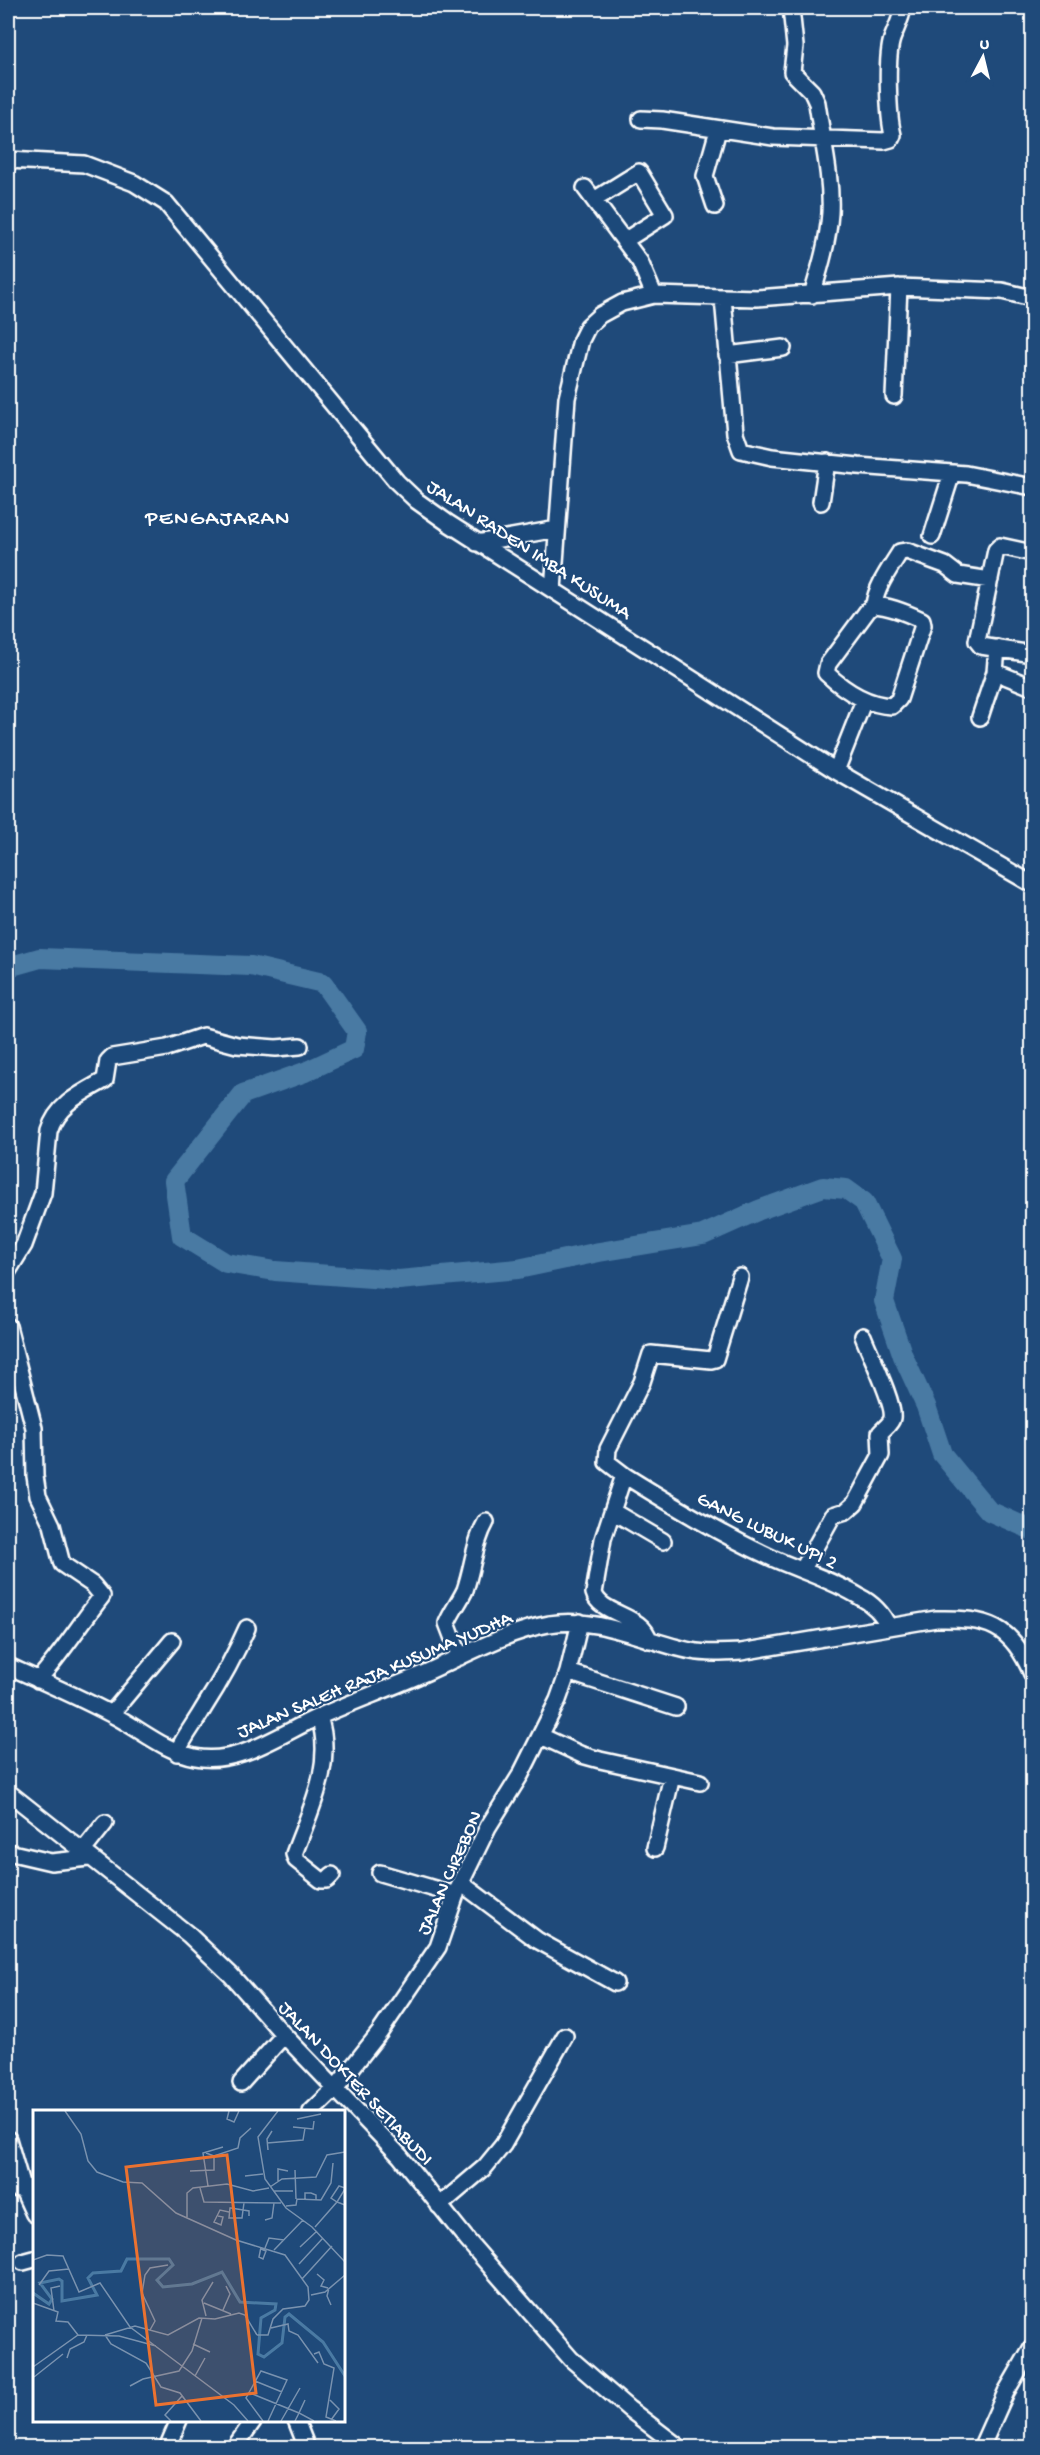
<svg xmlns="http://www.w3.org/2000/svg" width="1040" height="2455" font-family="'Gochi Hand',sans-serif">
<rect width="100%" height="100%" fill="#1f4a7a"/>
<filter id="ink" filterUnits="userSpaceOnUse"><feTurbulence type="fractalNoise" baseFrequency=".0167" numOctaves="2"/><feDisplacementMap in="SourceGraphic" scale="12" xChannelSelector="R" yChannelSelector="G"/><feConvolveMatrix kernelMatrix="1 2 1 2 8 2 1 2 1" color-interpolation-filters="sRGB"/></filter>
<g filter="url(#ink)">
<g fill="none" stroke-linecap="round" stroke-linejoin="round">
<!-- river -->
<path stroke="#4a7aa3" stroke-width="20" d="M8,967L40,958L251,966L323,983L357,1031L354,1049L305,1072L243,1094L174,1181L182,1236L226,1263L275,1271L399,1280L518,1269L599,1252L703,1235L759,1210L823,1187L846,1189L864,1202L892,1259L884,1301L903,1356L926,1406L942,1454L989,1511L1032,1530"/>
<!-- minor casing -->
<g stroke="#fff" stroke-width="20">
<path id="minor" d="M791,8L795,46L792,72L812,92L817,103C822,139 832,177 830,213C828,242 820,268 812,295
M641,119L662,120L773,137L884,141L891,139L893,135C888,115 886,57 892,39C896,28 901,19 903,8
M8,160L84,164L134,183L166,203L397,482L417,501L448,523L836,771L1032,884
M585,188L640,262L654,295
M594,200L639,172L665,215L624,241
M715,206L705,176L718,130
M723,298L735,433L741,450L772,457L858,466L966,474L1032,487
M727,355L783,348
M894,396L899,287
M821,502L827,462
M932,536L952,473
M477,543L557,529
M1032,553L1000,546L996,550L977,641L981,646L1032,654
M553,590L567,398L581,340L588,326L600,315L622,303L654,295L757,298L899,287L1002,291L1032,298
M874,605C890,606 907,613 922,620L923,625L899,699L892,706C867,705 844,690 826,673L828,664L868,610Z
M874,605C876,587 890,568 900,552L907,551L945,565L958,575L990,580
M997,648L995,672L1032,687
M980,717L995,672
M836,771L864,700
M8,1271L24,1245L43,1193L49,1131C57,1104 82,1093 105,1080L108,1061L112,1057L167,1048L203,1036L237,1045L276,1048L300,1046
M8,1326L34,1428L35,1476L38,1496L52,1525L62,1564L93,1585L102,1596C80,1624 62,1653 38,1680
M624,1475C672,1505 720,1534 772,1558C801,1571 833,1580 860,1597C872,1603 883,1614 888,1626
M612,1511L663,1541
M803,1569L833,1515L846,1511L855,1503L881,1455L880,1433C884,1428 891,1424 892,1418C895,1404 869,1352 863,1336
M649,1640C643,1614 600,1615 594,1593L603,1539L624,1475L607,1462L608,1449L642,1382L651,1354L711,1360L715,1359L740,1277
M460,1657L447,1623C452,1611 460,1601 465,1590C473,1567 474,1543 486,1522
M8,1666C42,1681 77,1696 111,1714C139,1728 164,1751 195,1757C238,1766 280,1734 318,1717C354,1701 391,1688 427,1672C467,1654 506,1632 549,1624C599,1616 643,1641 691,1651C707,1654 724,1653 741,1652L936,1619C987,1618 1011,1624 1032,1674
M568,1672L676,1707
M111,1714L172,1641
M319,1717C335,1764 310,1810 294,1854L296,1860L321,1880H327L332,1875
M541,1736L582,1755L600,1760L700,1782
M177,1753C184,1736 194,1725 203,1709C221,1681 234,1658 247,1628
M8,1792L189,1935L231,1975L284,2035L400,2156L468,2241L571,2359L629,2409L680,2448
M655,1848L672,1776
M8,1852L51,1862L89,1858
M82,1852L105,1823
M380,1873L456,1895
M461,1883L537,1940L615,1983
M241,2083L284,2035
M311,2112L335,2089L380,2032L438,1947L457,1891L488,1827L521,1774L558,1700L568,1672L580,1622
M8,2139L23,2190L34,2214
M8,2187L23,2190L34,2186
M439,2206L485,2167L503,2145L565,2036
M23,2262L34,2259
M296,2420L307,2448
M167,2448L179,2420
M234,2448L254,2420
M981,2448L1006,2392L1032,2347"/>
</g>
<!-- minor -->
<use href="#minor" stroke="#1f4a7a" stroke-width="15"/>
</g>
</g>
<g text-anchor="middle" stroke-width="4.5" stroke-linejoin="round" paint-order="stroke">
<!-- street labels -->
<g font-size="20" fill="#fff" stroke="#1f4a7a">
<text transform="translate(530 548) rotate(33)" y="7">JALAN RADEN IMBA KUSUMA</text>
<text transform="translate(768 1529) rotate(26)" y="7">GANG LUBUK UPI 2</text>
<text transform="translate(374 1673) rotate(-23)" y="7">JALAN SALEH RAJA KUSUMA YUDHA</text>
<text transform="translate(448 1872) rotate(-66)" y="7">JALAN CIREBON</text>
<text transform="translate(357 2082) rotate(47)" y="7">JALAN DOKTER SETIABUDI</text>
</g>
<!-- quarter labels -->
<g font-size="22" letter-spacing="1.5" fill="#fff" stroke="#1f4a7a">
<text x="218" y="524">PENGAJARAN</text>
</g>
</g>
<!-- overview -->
<g transform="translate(33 2110)">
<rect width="312" height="312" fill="#1f4a7a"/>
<path fill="none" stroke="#4a7aa3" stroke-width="3" d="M0,183L16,194L19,189L7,173L26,169L29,171V191L64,185L55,168L60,163L88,161L94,149H136L140,155L124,170L130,177L159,174L189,162L207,192L243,194L242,200L228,208L225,244L231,247L249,233L252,207L256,204L290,232L312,266"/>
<path fill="none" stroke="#7992af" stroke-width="1.5" d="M32,1L48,24L55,51L64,62L90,72L109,73L143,103L203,130L252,145L275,177L276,190L272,196L250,199L240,209L235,225H224M196,1L194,9L201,12L206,1M245,1L225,27L232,69L253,98L279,117L312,152M264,9L288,4M260,17L280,19L281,11M234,33L270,30L272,18M235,40L234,29L239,21M173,43L181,46L205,38L207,28L218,18M262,60L263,89M157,61L181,60V46M212,66L230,64M245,71V59L255,61M175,76L170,43L190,37M237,77L249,69L283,67L294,45L312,42M167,78L171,92L248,93M312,78L306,76L298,88L304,92L312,79M241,81H260M272,89V83H278L283,85V90M211,93L210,100L209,108H196L197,98H198L216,101V106M253,96L263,95L264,89L288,90L298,73L300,53M185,106L190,107L188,115L181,112L187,100L196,102M154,108V83L160,78L194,74L220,81L236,78M232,110L239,108L241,93M282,117L304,92L312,95M228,137L226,147L230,149L233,141L228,139M267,137L284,121M232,138L236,128L251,130M241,140L270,110M0,150L14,145L30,146L46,182L67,173L97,217L201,295L215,311M266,154L290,128M284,164L291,170L288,176L295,178M269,169L299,136M6,175L16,161L36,159M296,178L294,186L298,195M278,185L292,182L312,165M0,193L25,202L23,211L35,212L45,225M171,193L198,204M190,200L197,184L193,176M21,201L18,178L27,176M173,206L169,190L180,172M238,218L255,214L256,221L265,225L285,253M117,220L122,211L109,183L112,165L117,158L135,155M72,225L102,216L135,225L166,208L182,209L206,203L212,205L224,225M72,225L78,234L113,253L128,277L147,283L168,311M160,234L177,242M281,244L286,242L291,254L301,258L293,307L303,311M34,248L37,239L51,232L54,225M0,257L45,225L86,226L123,236M162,266L172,248M1,267L30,244M222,271L249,282M97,276L110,269L146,261L159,241L169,208M217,283L266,303L262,311M272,290L266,303L281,311M297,290L306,299L298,310M138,311L132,305L149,286M230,311L213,288L228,261L254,270L235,311M248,311L267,278"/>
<path fill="#eb7230" fill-opacity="0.15" stroke="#eb7230" stroke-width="3" d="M194,45L223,283L123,295L93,57Z"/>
<rect width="312" height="312" fill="none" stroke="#fff" stroke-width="3"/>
</g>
<!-- margin -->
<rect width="1040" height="2455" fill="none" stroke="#1f4a7a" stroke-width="30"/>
<rect x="15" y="15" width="1010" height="2425" fill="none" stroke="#fff" stroke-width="2" filter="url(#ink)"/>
<!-- north arrow -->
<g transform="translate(983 57) rotate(7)" stroke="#1f4a7a" stroke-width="4.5" paint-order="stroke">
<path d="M0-4.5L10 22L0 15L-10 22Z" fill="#ffffff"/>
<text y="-9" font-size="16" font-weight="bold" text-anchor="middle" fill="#ffffff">U</text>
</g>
</svg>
